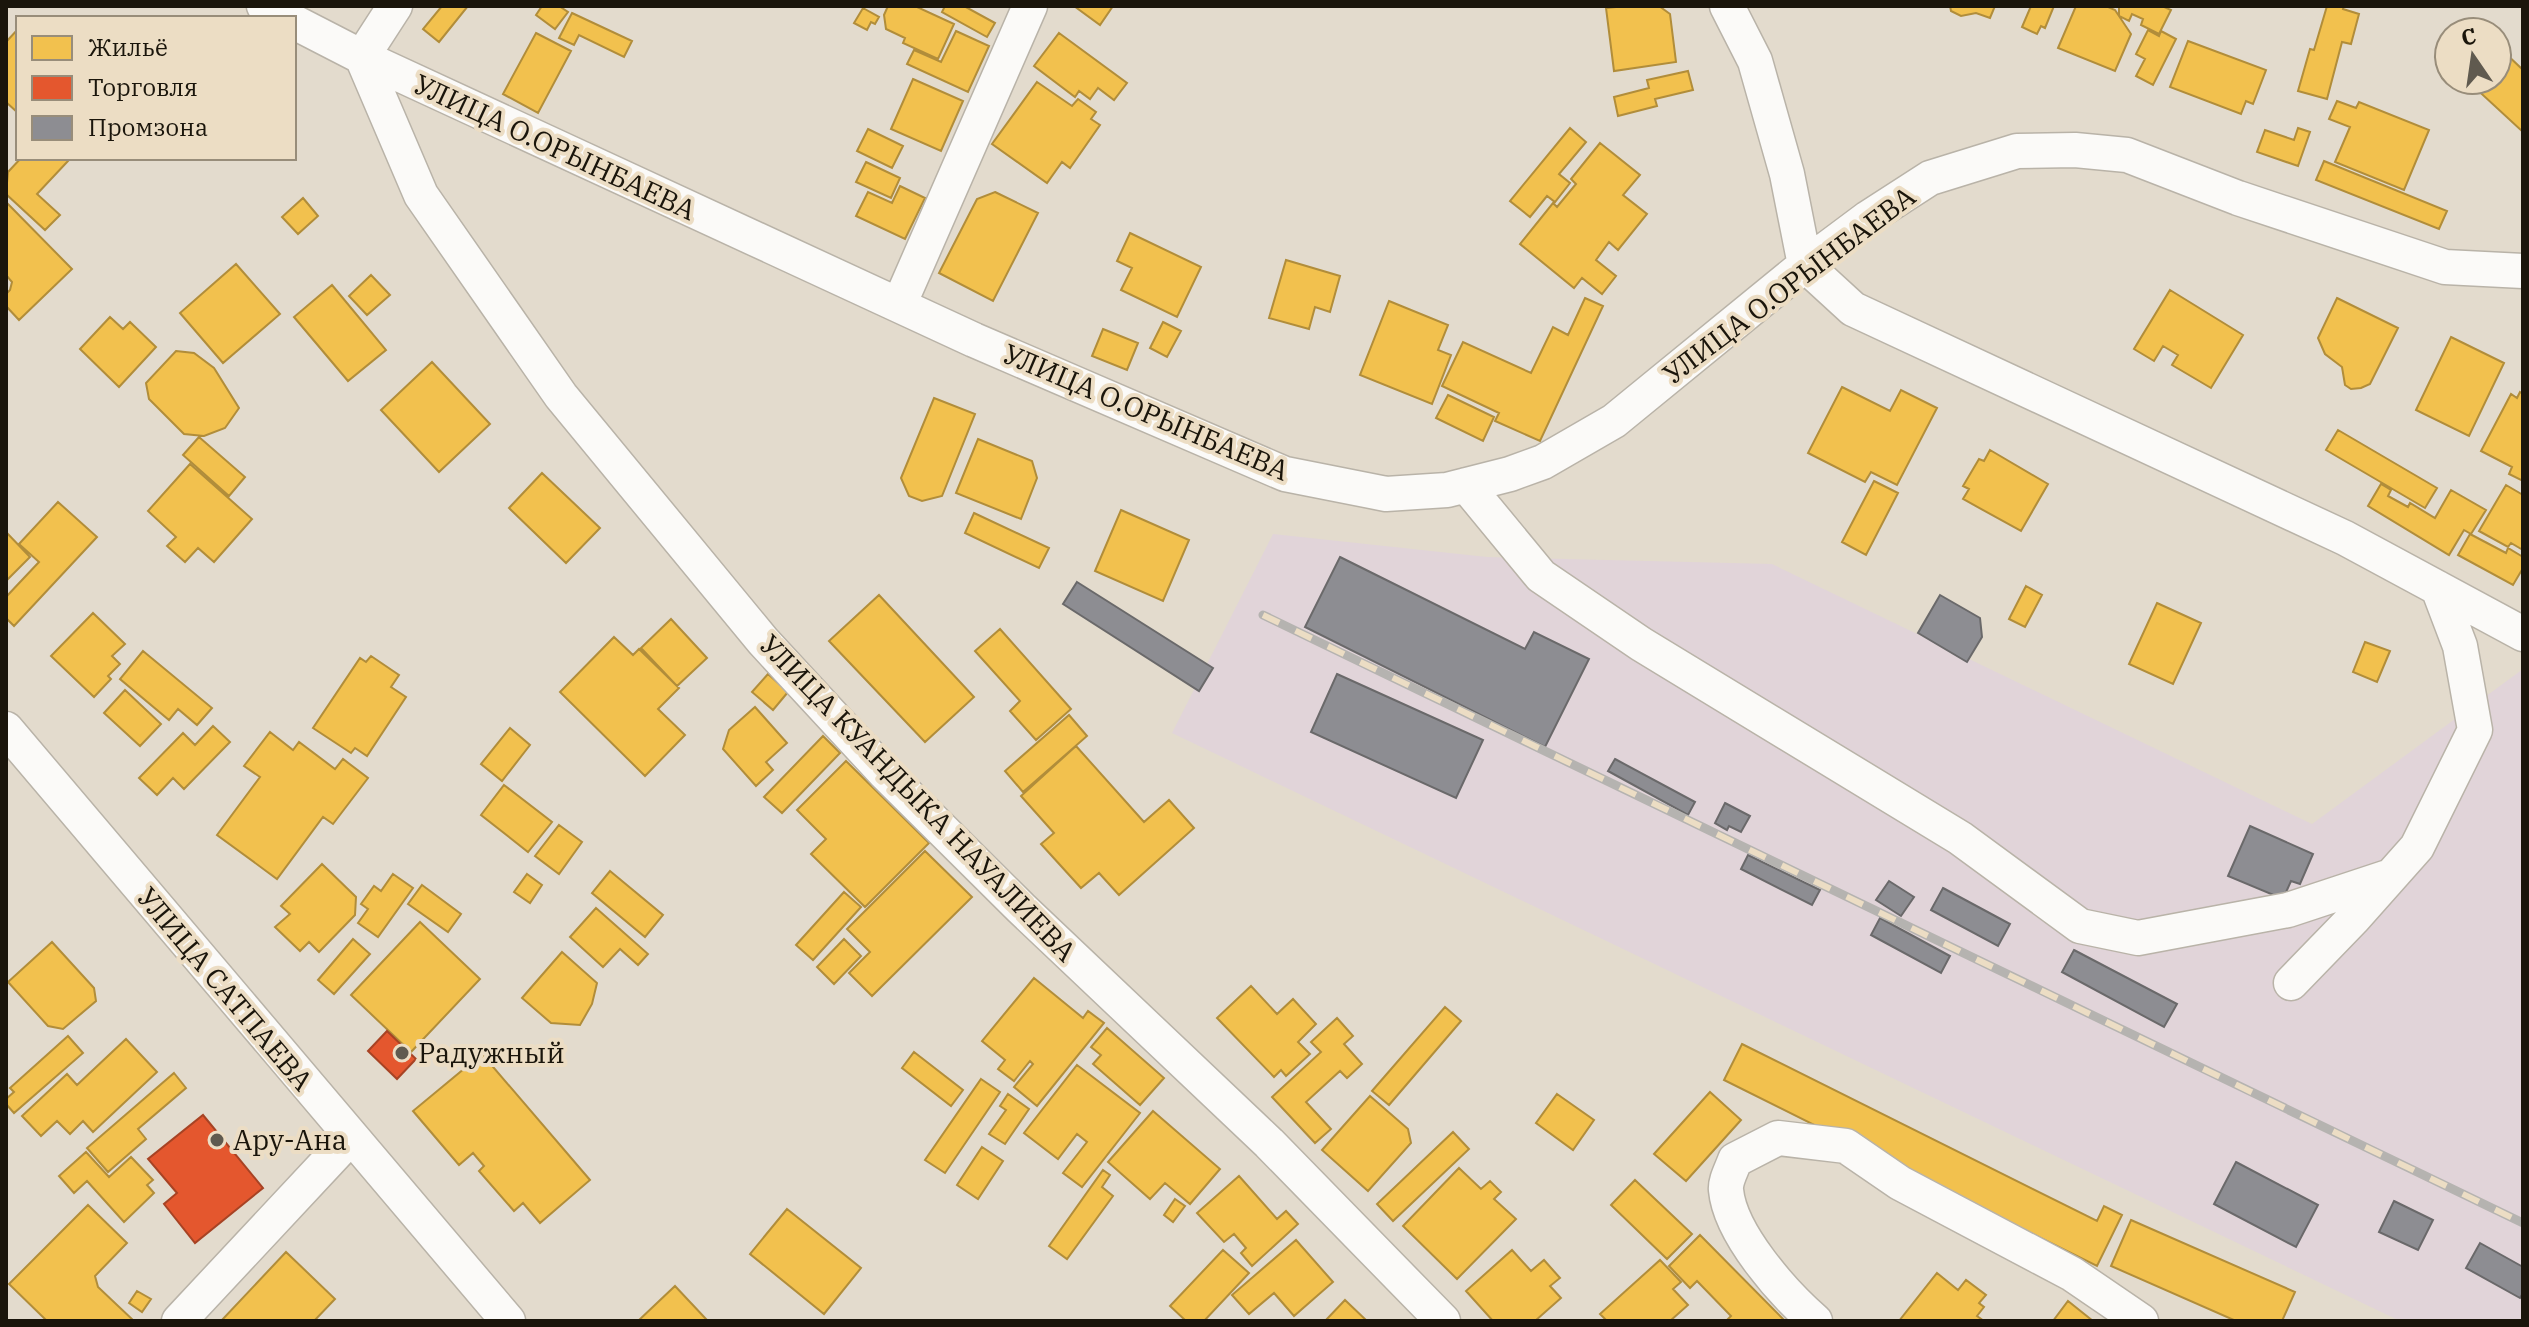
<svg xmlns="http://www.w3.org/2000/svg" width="2529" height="1327" font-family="'IBM Plex Serif',serif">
<rect width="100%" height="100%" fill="#e3dbcd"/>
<!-- industrial -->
<path fill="#e1d4d9" d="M1273,534L1487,557L1772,564L2312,824L2523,669V1321H2400L1172,733Z"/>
<!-- homes -->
<path fill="#f2c14e" stroke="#b18d3a" stroke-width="2" d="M442,6H468L439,42L423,29Z
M542,6H559L568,12L555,29L536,15Z
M888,6H915L954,24L938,59L903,43L905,38L886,29L884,15Z
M945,6H964L995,23L987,37L942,12Z
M1074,6H1113L1100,25Z
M1626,6H1659L1670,14L1676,62L1614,71L1606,8Z
M1950,6H1995L1990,18L1976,13L1961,16L1951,11Z
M2031,6H2054L2045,28L2041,26L2037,34L2022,27Z
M2076,6H2106L2115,10L2131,34L2115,71L2058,48Z
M2119,6H2162L2171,10L2159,34L2141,25L2143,19L2132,14L2129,21L2119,16Z
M2327,6H2344L2343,9L2359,14L2351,44L2342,42L2327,99L2298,91L2310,49L2314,50Z
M863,8L879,17L875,24L871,22L867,30L854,23Z
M572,13L632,41L624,57L579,35L574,45L559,38Z
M18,29V113L6,102V42Z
M2148,30L2159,36L2161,31L2176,39L2153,85L2136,76L2145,59L2136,54Z
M956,31L989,46L968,92L907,64L914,50L941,62Z
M536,33L571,51L538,113L503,94Z
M1059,33L1127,83L1114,100L1098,88L1090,99L1079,91L1075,97L1034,66Z
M2188,41L2266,70L2253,104L2246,101L2241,114L2170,87Z
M2503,51L2521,68L2523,66V132L2472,85L2476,80H2497V58Z
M1688,71L1693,90L1655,99L1657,106L1618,116L1614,97L1649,88L1647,80Z
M913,79L963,101L941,151L891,129Z
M1037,82L1072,106L1078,99L1096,112L1091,119L1100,125L1070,168L1062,162L1047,183L992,144Z
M2337,101L2356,108L2359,102L2429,130L2404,190L2335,162L2350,127L2329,119Z
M1570,128L1586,142L1559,174L1570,183L1555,202L1547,196L1530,217L1510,201Z
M2298,128L2310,132L2298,166L2257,152L2265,130L2294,140Z
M868,129L903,146L892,168L857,151Z
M1600,143L1640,175L1623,195L1647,214L1618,250L1609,242L1596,260L1616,276L1602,294L1582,278L1574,288L1520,244L1553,203L1557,207L1576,184L1571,179Z
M21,158H65L68,161L37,194L60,215L45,230L6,194L8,172Z
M2324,161L2447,211L2439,229L2316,180Z
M866,162L900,178L891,198L856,182Z
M900,186L925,198L905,239L856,216L868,192L892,203Z
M995,192L1038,213L993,301L939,273L977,199Z
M303,198L318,216L298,234L282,217Z
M6,202L72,269L19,320L6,306V294L10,290L12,282L6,275Z
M1130,233L1201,267L1177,317L1121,290L1132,268L1117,261Z
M1286,260L1340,276L1330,312L1315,307L1309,329L1269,318Z
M236,264L280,314L223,363L180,313Z
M371,275L390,295L367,315L349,296Z
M332,285L386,350L348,381L294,317Z
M2170,290L2243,335L2211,388L2172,365L2178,355L2163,346L2154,361L2134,349Z
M1585,298L1603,306L1540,441L1495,421L1499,413L1442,386L1463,342L1531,373L1553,327L1568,335Z
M2337,298L2398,328L2370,384L2361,388L2351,389L2345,385L2342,367L2325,354L2318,338Z
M1389,301L1448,325L1438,350L1451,355L1432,404L1360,375Z
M110,317L123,329L130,322L156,347L119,387L80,349Z
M1163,322L1181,331L1167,357L1150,348Z
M1103,329L1138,343L1127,370L1092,356Z
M2451,337L2504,363L2469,436L2416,410Z
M176,351L194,353L214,368L239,408L225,428L204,436L184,434L149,399L146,383Z
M432,362L490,424L439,472L381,410Z
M1842,387L1890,411L1901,390L1937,408L1897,485L1871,472L1865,482L1808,453Z
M2520,392L2523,394V481L2509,474L2512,467L2481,451L2511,394L2517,398Z
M1448,395L1494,417L1483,441L1436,418Z
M934,398L975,414L942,496L922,501L909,496L901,478Z
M2338,430L2437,488L2425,508L2326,450Z
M199,437L245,477L229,496L183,455Z
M978,439L1032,461L1037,478L1021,519L956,493Z
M1990,450L2048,484L2021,531L1963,499L1969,489L1963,486L1979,459L1984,461Z
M190,464L252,519L214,562L198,548L185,562L167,546L176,537L148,511Z
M542,473L600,528L566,563L509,508Z
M1874,481L1898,493L1866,555L1842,542Z
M2381,484L2391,490L2388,496L2408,507L2410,503L2435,518L2451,490L2486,510L2471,534L2464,530L2449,555L2368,506Z
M2506,485L2523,495V550L2511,543L2508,547L2479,531Z
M58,502L97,537L14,626L6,618V597L39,562L19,544Z
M1121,510L1189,540L1163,601L1095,571Z
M974,513L1049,548L1039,568L965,533Z
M6,532L30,557L6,581Z
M2470,534L2506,553L2508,548L2523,557V568L2513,585L2458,555Z
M2026,586L2042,595L2025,627L2009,619Z
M879,595L974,697L925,742L829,641Z
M2157,603L2201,623L2173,684L2129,664Z
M93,613L125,644L112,656L120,664L108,676L111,679L94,697L51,656Z
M671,619L707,658L677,686L641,648Z
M1000,629L1071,709L1036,740L1010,711L1020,701L975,651Z
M614,637L633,655L639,649L679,688L658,709L685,735L645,776L560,692Z
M2365,642L2390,651L2377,682L2353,672Z
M143,651L212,708L197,725L178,709L169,720L120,679Z
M371,656L399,675L391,687L406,697L367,756L355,748L351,753L313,728L360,658L366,662Z
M768,674L788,692L773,710L752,692Z
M125,690L161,724L140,746L104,713Z
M755,707L787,743L766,762L773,770L756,786L723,749L729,730Z
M1069,715L1087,736L1023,792L1005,771Z
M213,726L230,742L184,789L173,778L157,795L139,778L183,733L195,745Z
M510,728L530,745L502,781L481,764Z
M270,732L293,750L299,742L335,769L343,759L368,778L333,824L323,817L277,879L217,835L260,777L244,766Z
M823,736L840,753L782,813L764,797Z
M1076,746L1144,822L1169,800L1194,828L1119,895L1099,873L1081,888L1041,844L1054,833L1021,796Z
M846,761L929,843L865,907L811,854L826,839L797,810Z
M504,785L552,822L528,852L481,815Z
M559,825L582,842L559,874L535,856Z
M925,851L972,897L872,996L849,973L870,952L847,929Z
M322,864L356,897L355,915L319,952L309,942L300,951L275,927L290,914L281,906Z
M610,871L663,915L645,937L592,893Z
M393,874L413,888L378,937L358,923L368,909L361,904L374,886L381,891Z
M527,874L542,885L530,903L514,892Z
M422,885L461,914L448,932L408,904Z
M844,892L861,907L813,960L796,945Z
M596,908L648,954L638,965L620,949L603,967L570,937Z
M420,922L480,979L411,1052L351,995Z
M353,939L370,954L334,994L318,980Z
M844,939L861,956L834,984L817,967Z
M52,942L94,988L96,1001L63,1029L48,1026L8,982Z
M562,952L597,983L592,1004L580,1025L551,1023L522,998Z
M1034,978L1083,1018L1088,1011L1104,1023L1037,1106L1014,1087L1033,1064L1030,1061L1014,1081L998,1069L1005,1060L982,1041Z
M1251,986L1277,1014L1293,999L1316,1024L1298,1042L1310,1054L1286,1076L1281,1070L1274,1077L1217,1018Z
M1445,1007L1461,1021L1389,1105L1372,1091Z
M1337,1018L1353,1036L1344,1044L1362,1064L1347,1078L1340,1071L1306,1102L1331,1129L1315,1143L1272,1097L1321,1052L1311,1042Z
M1107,1028L1164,1078L1140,1105L1093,1064L1101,1055L1091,1047Z
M68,1036L83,1053L14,1113L6,1104V1099L14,1092L10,1088Z
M126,1039L157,1072L93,1132L83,1121L70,1134L57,1121L41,1136L22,1116L67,1074L77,1085Z
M1742,1044L2097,1221L2104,1206L2122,1215L2097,1266L1724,1080Z
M914,1052L963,1090L951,1106L902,1068Z
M482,1054L590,1180L540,1223L523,1203L514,1211L479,1171L484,1166L473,1153L459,1165L413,1111Z
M1077,1065L1140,1113L1082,1187L1063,1173L1087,1142L1077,1134L1058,1159L1024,1133Z
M174,1073L186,1088L138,1129L146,1139L108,1172L87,1148Z
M981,1079L1000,1092L945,1173L925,1160Z
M1710,1092L1741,1120L1686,1181L1654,1154Z
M1008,1094L1029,1109L1005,1144L989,1134L1006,1110L1000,1106Z
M1557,1094L1594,1120L1573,1150L1536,1123Z
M1370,1096L1408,1129L1411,1143L1368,1191L1322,1150Z
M1153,1111L1220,1169L1190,1204L1165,1183L1150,1199L1108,1162Z
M1453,1132L1469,1149L1393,1221L1377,1204Z
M982,1147L1003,1161L978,1199L957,1185Z
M86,1152L109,1177L131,1157L153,1180L147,1185L154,1193L124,1222L87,1181L74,1193L59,1176Z
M1459,1168L1481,1189L1490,1181L1501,1192L1494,1199L1516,1219L1457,1279L1403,1226Z
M1103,1170L1110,1175L1102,1187L1113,1196L1067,1259L1049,1246Z
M1239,1176L1277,1219L1286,1211L1298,1224L1252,1266L1241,1253L1246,1248L1234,1234L1224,1242L1197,1213Z
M1635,1180L1692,1234L1667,1259L1611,1205Z
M1175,1199L1185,1206L1173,1222L1164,1215Z
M88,1205L127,1243L95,1276L98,1287L134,1321H47L9,1284Z
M787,1209L861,1268L824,1314L750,1254Z
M2131,1220L2295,1292L2282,1321H2236L2111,1266Z
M1700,1235L1785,1321H1726L1731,1316L1697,1281L1690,1288L1669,1266Z
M1296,1240L1333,1282L1294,1316L1274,1293L1249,1314L1232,1295Z
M1223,1250L1249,1273L1204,1321H1186L1170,1306Z
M1512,1250L1531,1271L1544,1260L1560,1278L1550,1286L1561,1298L1535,1321H1493L1466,1291Z
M286,1252L335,1299L314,1321H221Z
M1660,1260L1681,1282L1673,1289L1688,1305L1670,1321H1607L1600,1314Z
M1937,1273L1958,1290L1966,1280L1986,1295L1979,1303L1984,1307L1977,1316L1984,1321H1899Z
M675,1286L706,1319L704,1321H638Z
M137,1291L151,1299L142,1312L129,1303Z
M1345,1300L1367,1321H1325Z
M2068,1301L2093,1321H2053Z"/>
<!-- shops -->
<path fill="#e4572e" stroke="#a74324" stroke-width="2" d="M387,1031L416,1059L397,1079L368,1051Z
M203,1115L263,1188L195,1243L164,1204L177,1193L148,1159Z"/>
<!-- industry -->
<path fill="#8d8d92" stroke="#6a696a" stroke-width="2" d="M1340,557L1525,649L1534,632L1589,659L1545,747L1305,627Z
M1077,582L1213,668L1199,691L1063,604Z
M1940,595L1980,618L1982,637L1967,662L1918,633Z
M1337,674L1483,740L1456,798L1311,732Z
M1615,759L1695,802L1688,815L1608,771Z
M1725,803L1750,816L1741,832L1729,826L1727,830L1715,823Z
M2250,826L2313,854L2300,884L2291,881L2283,899L2228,876Z
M1748,855L1820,890L1812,905L1741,869Z
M1889,881L1914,897L1901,916L1876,900Z
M1943,888L2010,924L1998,946L1931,910Z
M1880,918L1950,956L1941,973L1871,935Z
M2074,950L2177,1004L2164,1027L2062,972Z
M2236,1162L2318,1205L2296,1247L2214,1204Z
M2394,1201L2433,1220L2418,1250L2379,1232Z
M2480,1243L2523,1267V1293L2520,1298L2466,1268Z"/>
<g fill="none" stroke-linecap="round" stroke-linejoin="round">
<!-- minor casing -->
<g stroke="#b9b3a8" stroke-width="37">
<path id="minor" d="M264,6L287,18
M395,6L362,57L421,195L561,396L763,641L885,773L1021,908L1269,1143L1443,1321
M1727,6L1755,61L1787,174L1805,265L1853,309L2345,538L2523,634
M294,22L362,57L974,340L1285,474L1386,494L1447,490L1510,474L1543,462L1614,421L1805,265L1868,218L1930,178L2017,151L2075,150L2127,155L2238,198L2445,267L2523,271
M899,305L1030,6
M1466,485L1541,576L1641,644L1960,838L2080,926L2138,938L2288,910L2391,876
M6,729L508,1321
M2291,983L2353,919L2417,847L2475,730L2460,646L2438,588
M179,1321L350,1138
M1815,1321C1783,1293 1730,1234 1726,1190C1725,1181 1732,1169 1735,1160L1778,1138L1846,1146L1900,1183L2072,1274L2141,1321"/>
</g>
<!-- minor -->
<use href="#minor" stroke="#fbfaf8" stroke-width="34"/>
<!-- rail casing -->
<g stroke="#b5b3b0" stroke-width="9">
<path id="rail" d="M1263,615L2523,1223"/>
</g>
<!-- rail -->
<use href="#rail" stroke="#ecddc4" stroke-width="6" stroke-dasharray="18" stroke-linecap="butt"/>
</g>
<!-- markers -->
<g fill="#605a4f" stroke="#ecddc4" stroke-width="3">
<circle cx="402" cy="1053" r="8"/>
<circle cx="217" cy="1140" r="8"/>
</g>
<g text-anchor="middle" stroke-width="8" stroke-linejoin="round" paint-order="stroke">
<!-- street labels -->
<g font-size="28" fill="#1a150b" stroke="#ecddc4">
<text transform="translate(555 147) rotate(25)" y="10">УЛИЦА О.ОРЫНБАЕВА</text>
<text transform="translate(1789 285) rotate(-37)" y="10">УЛИЦА О.ОРЫНБАЕВА</text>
<text transform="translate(1146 412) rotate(23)" y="10">УЛИЦА О.ОРЫНБАЕВА</text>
<text transform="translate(918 798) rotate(46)" y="10">УЛИЦА КУАНДЫКА НАУАЛИЕВА</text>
<text transform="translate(225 989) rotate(50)" y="10">УЛИЦА САТПАЕВА</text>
</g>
<!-- poi labels -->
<g font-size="28" fill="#1a150b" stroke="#ecddc4" text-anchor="start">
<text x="418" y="1063">Радужный</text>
<text x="233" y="1150">Ару-Ана</text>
</g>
</g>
<!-- border -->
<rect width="2529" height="1327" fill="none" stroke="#1a150b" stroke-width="16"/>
<!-- legend -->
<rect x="16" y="16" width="280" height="144" fill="#ecddc4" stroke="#988d7a" stroke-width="2"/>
<rect x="32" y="36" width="40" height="24" fill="#f2c14e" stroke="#988d7a" stroke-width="2"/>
<text x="88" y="56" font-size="24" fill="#1a150b">Жильё</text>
<rect x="32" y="76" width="40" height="24" fill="#e4572e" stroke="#988d7a" stroke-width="2"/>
<text x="88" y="96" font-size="24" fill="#1a150b">Торговля</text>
<rect x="32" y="116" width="40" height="24" fill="#8d8d92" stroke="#988d7a" stroke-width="2"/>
<text x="88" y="136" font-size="24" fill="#1a150b">Промзона</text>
<!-- north arrow -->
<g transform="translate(2473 56) rotate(347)"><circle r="38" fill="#ecddc4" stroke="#988d7a" stroke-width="2"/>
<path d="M0-6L14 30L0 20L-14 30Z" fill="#605a4f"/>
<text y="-12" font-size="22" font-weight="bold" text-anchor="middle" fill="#1a150b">С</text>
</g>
</svg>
